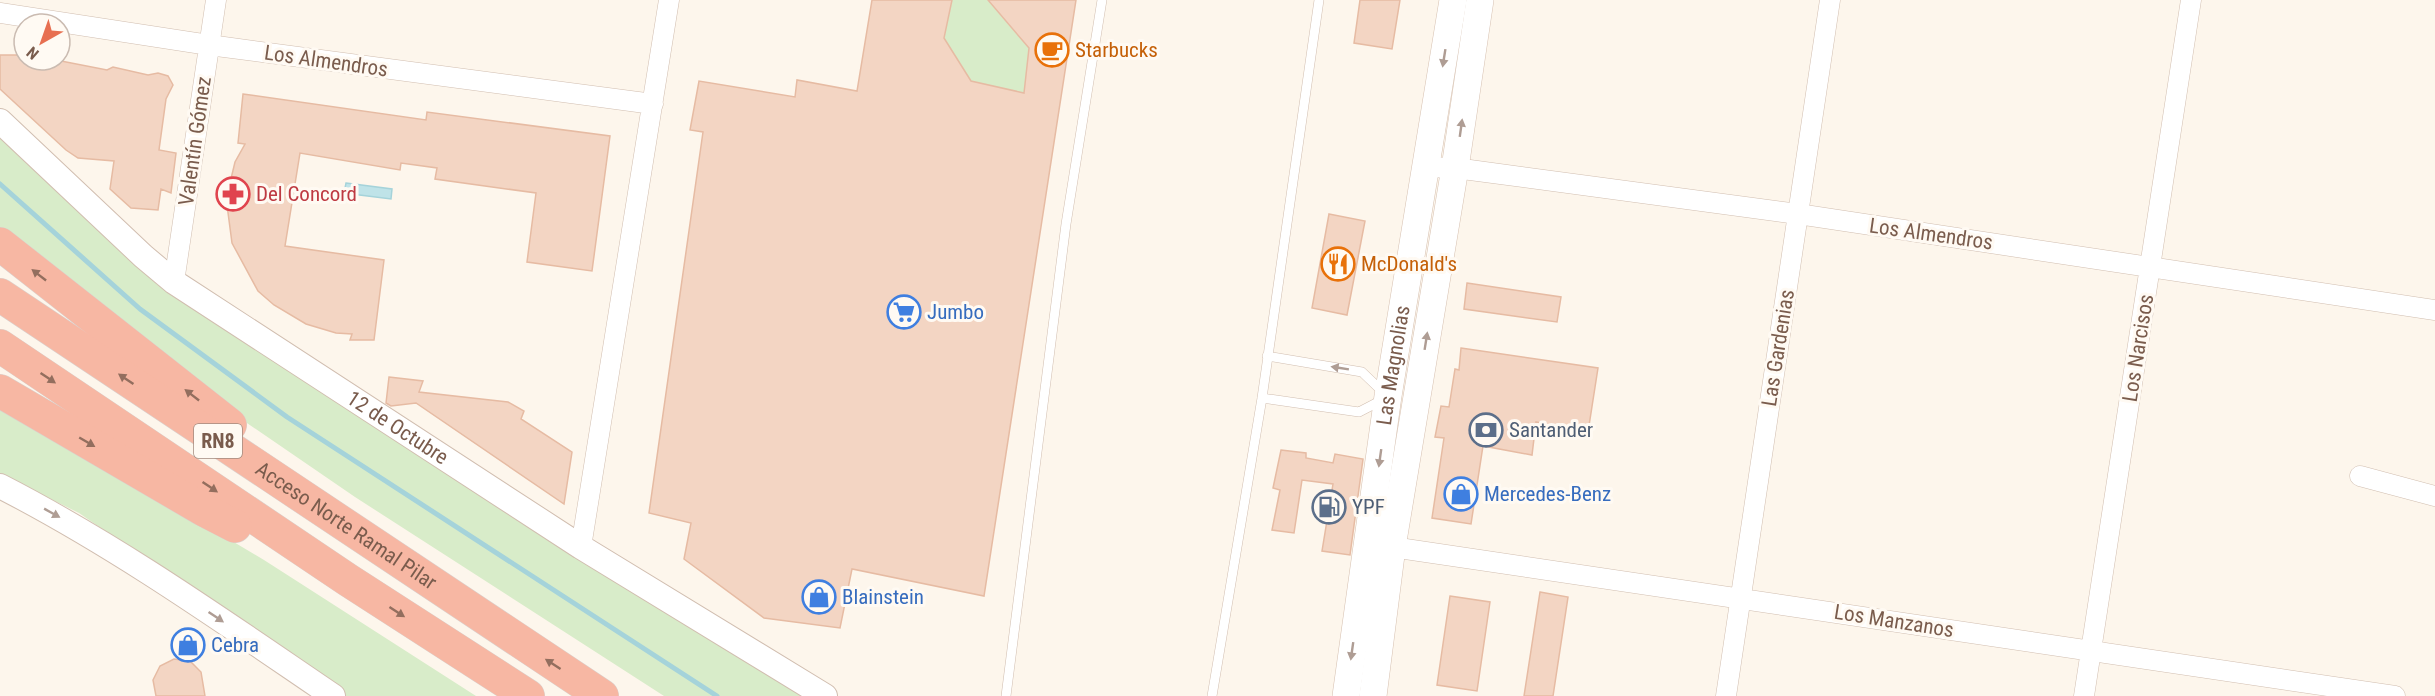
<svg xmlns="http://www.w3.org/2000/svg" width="2435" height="696" font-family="'Roboto Condensed',sans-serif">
<rect width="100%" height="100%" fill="#fdf6ec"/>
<!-- green -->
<path fill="#d8ecc9" d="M952,0H991L990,3L1029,48L1024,93L971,81L944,38Z
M0,135L114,240L807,696H664L355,497L225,408L0,231Z
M0,403L264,560L476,696H344L79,513L0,474Z"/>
<!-- water -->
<path fill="#bfe3e8" stroke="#a5d3da" stroke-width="1.5" d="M346,183L392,189L391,199L344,193Z"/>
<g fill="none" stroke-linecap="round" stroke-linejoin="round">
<!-- stream -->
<path stroke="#a5d3da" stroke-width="5" d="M0,184L140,309L287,417L717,696"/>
</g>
<!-- building -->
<path fill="#f3d5c3" stroke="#e6bba3" stroke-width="1.5" d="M872,0H952L944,38L971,81L1024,93L1029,48L988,0H1076L984,596L852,569L840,628L764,618L684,559L691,523L649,513L703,132L690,130L699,81L795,97L797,80L857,91Z
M1360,0H1400L1392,49L1354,43Z
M0,55H24V60H56L107,70L113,67L148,75L158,73L168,76L173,85L166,99L159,150L176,153L171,193L161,189L158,210L131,208L110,189L114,161L78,158L66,150L0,89Z
M243,94L426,120L427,112L610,136L592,271L527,262L536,193L435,179L437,168L401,163L400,170L300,153L285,246L384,260L374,340H350L352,334L336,333L306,324L274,305L258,291L232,243L227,205L229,187L235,162L245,144L238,143Z
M1329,214L1365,221L1347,315L1312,308Z
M1467,283L1561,297L1557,322L1464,309Z
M1461,348L1598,368L1588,432L1536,422L1532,455L1483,446L1471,524L1432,518L1444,438L1435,437L1441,406L1449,407L1455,369L1459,370Z
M389,377L423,381L419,392L508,402L524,411L521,419L572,452L564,504L416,403L391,406L386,403Z
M1281,450L1306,453V458L1333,463L1335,454L1363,459L1350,555L1322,551L1333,484L1302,480L1294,533L1272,530L1280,490L1273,488Z
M1540,592L1568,597L1553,696H1524Z
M1450,596L1490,602L1477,691L1437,685Z
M174,659L190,661L201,672L205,696H156L153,680L160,666Z"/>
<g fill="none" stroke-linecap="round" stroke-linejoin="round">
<!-- service casing -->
<g stroke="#d1beb0" stroke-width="10">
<path id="service" d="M1267,356L1362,372L1384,393
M1262,398L1359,412L1384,399
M1006,696L1066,224L1102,0
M1212,696L1262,398L1319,0"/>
</g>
<!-- minor casing -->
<g stroke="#d1beb0" stroke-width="21">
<path id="minor" d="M0,13L209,45L653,104
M1426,167L1455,168L1798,214L2435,310
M174,282L216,0
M2360,476L2435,496
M581,547L669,0
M1392,547L2395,696
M1726,696L1830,0
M2084,696L2191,0"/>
</g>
<!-- tertiary casing -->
<g stroke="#d1beb0" stroke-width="26">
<g id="tertiary">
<path id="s1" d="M0,121L143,256L174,282L581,547L825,696"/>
<path d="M0,486C117,546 224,622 333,696"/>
</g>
</g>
<!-- secondary casing -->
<g stroke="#d6c0b0" stroke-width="28">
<g id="secondary">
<path id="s2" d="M1346,696L1388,396L1453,0"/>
<path d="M1373,696L1392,547L1455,168L1480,0"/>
</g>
</g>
<!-- motorway casing -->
<g stroke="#dad1cd" stroke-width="34">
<g id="motorway">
<path d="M0,244L230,425"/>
<path id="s3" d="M0,295L602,696"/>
<path d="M0,346L348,580L528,696"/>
<path d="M0,391L204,510L235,526"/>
</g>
</g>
<!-- service -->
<use href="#service" stroke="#fff" stroke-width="9"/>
<!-- minor -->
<use href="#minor" stroke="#fff" stroke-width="20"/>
<!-- tertiary -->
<use href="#tertiary" stroke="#fff" stroke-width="24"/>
<!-- secondary -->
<use href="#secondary" stroke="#fff" stroke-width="27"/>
<!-- motorway -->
<use href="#motorway" stroke="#f7b7a3" stroke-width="33"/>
</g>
<!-- one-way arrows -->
<defs><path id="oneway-solid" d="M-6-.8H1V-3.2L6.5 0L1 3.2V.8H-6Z" transform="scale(1.5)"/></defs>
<g fill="#af9d94">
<use href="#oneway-solid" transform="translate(1444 58) rotate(99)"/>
<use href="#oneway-solid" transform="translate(1461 128) rotate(-82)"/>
<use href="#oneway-solid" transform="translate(1426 341) rotate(-81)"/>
<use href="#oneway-solid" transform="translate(1340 368) rotate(-171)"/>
<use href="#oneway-solid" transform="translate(1380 458) rotate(98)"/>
<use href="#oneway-solid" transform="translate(52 513) rotate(29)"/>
<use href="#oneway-solid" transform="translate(216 617) rotate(34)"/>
<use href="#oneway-solid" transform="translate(1352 651) rotate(98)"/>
</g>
<g fill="#936e5e">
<use href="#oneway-solid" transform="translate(39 275) rotate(-142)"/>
<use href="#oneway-solid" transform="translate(48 378) rotate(34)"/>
<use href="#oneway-solid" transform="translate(126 379) rotate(-146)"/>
<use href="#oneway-solid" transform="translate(192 395) rotate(-142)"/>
<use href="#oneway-solid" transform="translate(87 442) rotate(30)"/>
<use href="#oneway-solid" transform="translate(210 487) rotate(34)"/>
<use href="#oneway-solid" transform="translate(397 612) rotate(33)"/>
<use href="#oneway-solid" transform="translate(553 664) rotate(-147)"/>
</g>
<!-- icons -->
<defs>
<g id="cafe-ring" transform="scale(1.725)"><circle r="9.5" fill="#fffaf3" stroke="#e8710a" stroke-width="1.5"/><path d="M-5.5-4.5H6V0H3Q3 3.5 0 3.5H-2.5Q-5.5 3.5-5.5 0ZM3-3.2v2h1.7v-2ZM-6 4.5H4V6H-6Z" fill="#e8710a"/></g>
<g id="pharmacy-ring" transform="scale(1.725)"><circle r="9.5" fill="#fffaf3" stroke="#e0444e" stroke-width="1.5"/><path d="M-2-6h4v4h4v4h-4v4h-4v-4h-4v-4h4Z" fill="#e0444e"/></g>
<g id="restaurant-ring" transform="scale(1.725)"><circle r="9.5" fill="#fffaf3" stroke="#e8710a" stroke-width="1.5"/><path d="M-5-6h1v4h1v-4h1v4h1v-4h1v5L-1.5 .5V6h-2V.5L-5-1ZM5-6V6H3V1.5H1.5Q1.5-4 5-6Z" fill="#e8710a"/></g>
<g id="supermarket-ring" transform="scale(1.725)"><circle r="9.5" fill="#fffaf3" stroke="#3f7fe0" stroke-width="1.5"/><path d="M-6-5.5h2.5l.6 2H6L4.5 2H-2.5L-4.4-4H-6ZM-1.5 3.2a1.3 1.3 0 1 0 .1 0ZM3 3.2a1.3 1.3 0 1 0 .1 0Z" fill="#3f7fe0"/></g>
<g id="bank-ring" transform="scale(1.725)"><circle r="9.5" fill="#fffaf3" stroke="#5c6f8a" stroke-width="1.5"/><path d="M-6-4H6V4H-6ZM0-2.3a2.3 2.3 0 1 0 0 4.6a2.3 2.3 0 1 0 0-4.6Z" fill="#5c6f8a"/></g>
<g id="shop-ring" transform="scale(1.725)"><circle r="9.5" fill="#fffaf3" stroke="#3f7fe0" stroke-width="1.5"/><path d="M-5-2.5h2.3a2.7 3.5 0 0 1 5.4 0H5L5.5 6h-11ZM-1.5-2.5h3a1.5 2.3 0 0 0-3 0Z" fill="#3f7fe0"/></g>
<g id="fuel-ring" transform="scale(1.725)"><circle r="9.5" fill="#fffaf3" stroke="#5c6f8a" stroke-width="1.5"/><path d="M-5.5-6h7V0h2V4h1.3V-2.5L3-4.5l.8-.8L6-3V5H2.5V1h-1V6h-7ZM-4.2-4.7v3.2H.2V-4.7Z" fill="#5c6f8a"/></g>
</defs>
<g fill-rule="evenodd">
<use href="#cafe-ring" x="1052" y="50"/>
<use href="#pharmacy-ring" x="233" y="194"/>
<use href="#restaurant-ring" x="1338" y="264"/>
<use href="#supermarket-ring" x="904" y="312"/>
<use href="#bank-ring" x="1486" y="430"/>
<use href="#shop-ring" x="1461" y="494"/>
<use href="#fuel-ring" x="1329" y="507"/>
<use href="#shop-ring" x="819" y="597"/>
<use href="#shop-ring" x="188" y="645"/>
</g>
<g text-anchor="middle" stroke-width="6" stroke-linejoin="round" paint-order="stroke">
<!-- shield labels -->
<rect fill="#fffaf3" stroke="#a28b7f" stroke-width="1.5" x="194" y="424" width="48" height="34" rx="4.5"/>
<g font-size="20" font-weight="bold" fill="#7a5c4d">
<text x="218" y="448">RN8</text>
</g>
<!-- food labels -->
<g font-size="21" fill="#c56008" stroke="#fffaf3" text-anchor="start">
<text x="1075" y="57">Starbucks</text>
<text x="1361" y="271">McDonald's</text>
</g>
<!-- street labels -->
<g font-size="21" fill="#7a5c4d" stroke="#fffaf3">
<text transform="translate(326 61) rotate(8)" y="7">Los Almendros</text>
<text transform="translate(195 141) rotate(-82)" y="7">Valentín Gómez</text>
<text transform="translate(1931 234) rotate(8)" y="7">Los Almendros</text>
<text transform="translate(1778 348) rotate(-81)" y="7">Las Gardenias</text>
<text transform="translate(2138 348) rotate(-81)" y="7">Los Narcisos</text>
<text dy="7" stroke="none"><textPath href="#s2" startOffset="334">Las Magnolias</textPath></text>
<text dy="7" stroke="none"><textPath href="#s1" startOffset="504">12 de Octubre</textPath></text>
<text dy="7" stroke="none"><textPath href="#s3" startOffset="416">Acceso Norte Ramal Pilar</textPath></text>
<text transform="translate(1894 621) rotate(9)" y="7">Los Manzanos</text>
</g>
<!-- health labels -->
<g font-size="21" fill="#be3a42" stroke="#fffaf3" text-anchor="start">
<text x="256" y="201">Del Concord</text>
</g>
<!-- shop labels -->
<g font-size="21" fill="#366cbe" stroke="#fffaf3" text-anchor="start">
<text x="927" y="319">Jumbo</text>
<text x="1484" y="501">Mercedes-Benz</text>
<text x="842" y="604">Blainstein</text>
<text x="211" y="652">Cebra</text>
</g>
<!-- service labels -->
<g font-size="21" fill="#4e5e75" stroke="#fffaf3" text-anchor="start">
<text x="1509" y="437">Santander</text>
<text x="1352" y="514">YPF</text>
</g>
</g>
<!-- north arrow -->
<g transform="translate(42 42) rotate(220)"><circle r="28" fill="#fffaf3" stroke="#cabbb1" stroke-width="1.5"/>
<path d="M0-4.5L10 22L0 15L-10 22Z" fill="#e76f51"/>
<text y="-9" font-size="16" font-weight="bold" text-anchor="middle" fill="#7a5c4d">N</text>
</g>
</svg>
